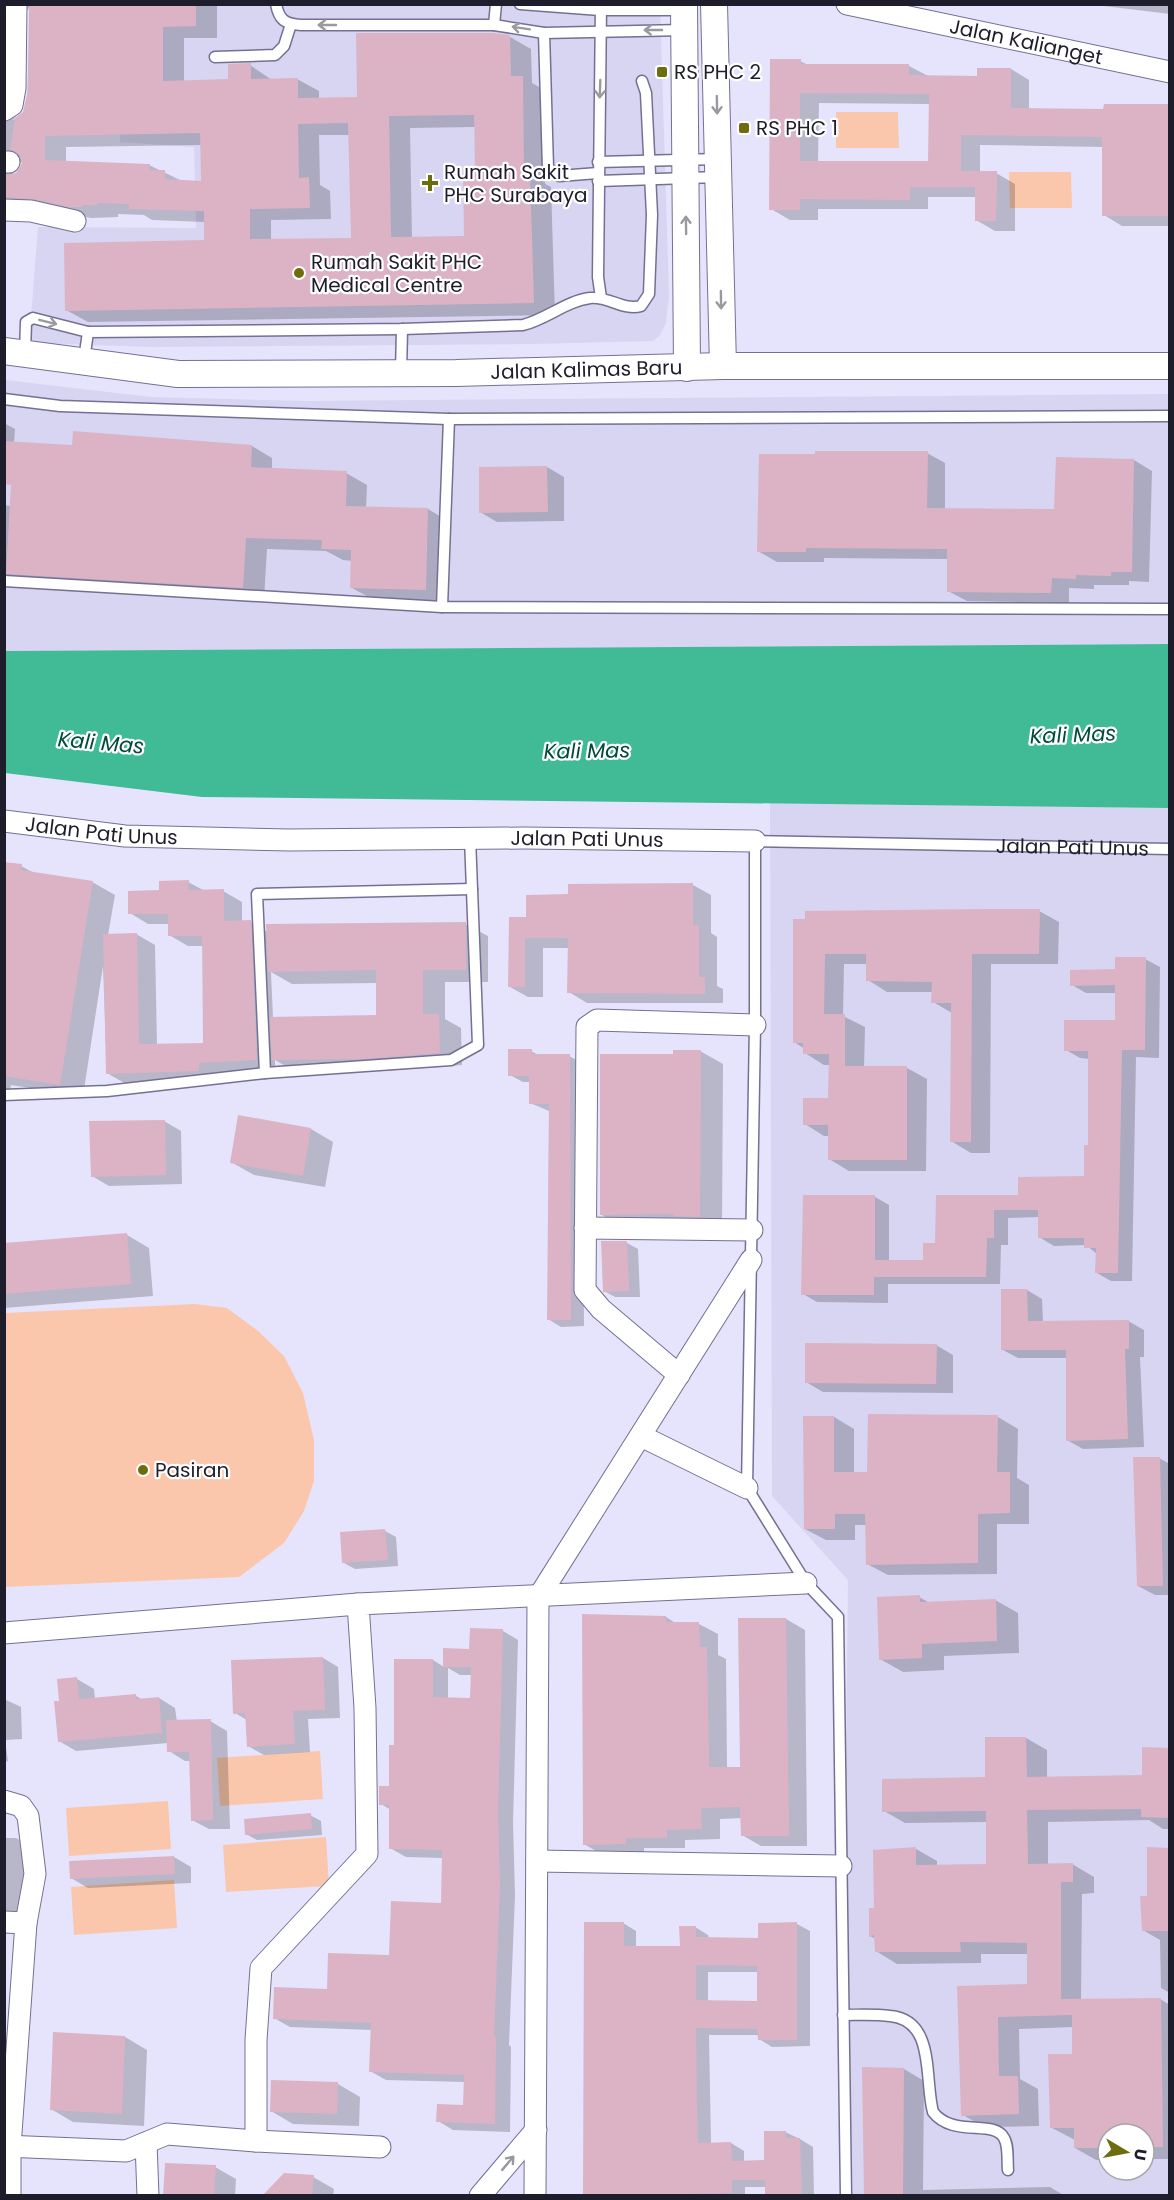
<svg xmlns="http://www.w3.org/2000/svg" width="1174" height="2200" font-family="Poppins,sans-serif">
<rect width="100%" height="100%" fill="#e6e4fc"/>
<!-- built -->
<path fill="#d7d5f1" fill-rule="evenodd" d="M118,5H660L669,296L666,323L660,335L653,341L531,344L153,347L29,343L38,227L196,228L194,147L120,142Z
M5,380L151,397L307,401L1169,394V644L5,651Z
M770,803L1169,808V2195H841L848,1580L772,1496ZM1108,2134H1144V2170H1108Z"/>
<!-- green -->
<path fill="#fbc7ac" d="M836,112H898L899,148H836Z
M1009,172H1071L1072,208H1010Z
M195,1304L227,1308L258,1331L284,1356L303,1393L314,1440V1481L304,1511L284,1543L239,1577L5,1587V1313Z
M320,1751L323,1799L220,1806L217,1758Z
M168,1801L171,1849L69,1856L66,1808Z
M326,1837L329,1886L226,1892L223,1845Z
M174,1880L177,1928L74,1935L71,1887Z"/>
<!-- water -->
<path fill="#40bb96" d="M1169,644V808L202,797L5,773V651Z"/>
<!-- shadow -->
<path fill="#0003" fill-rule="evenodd" d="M4,4H217V38H184V82L230,81L250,65L272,80L297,79L319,91V99H359L510,37L531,49L532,83L544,90L545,184L551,187L555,315L88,322L66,310L206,242V222L152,220L144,215L118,214V217L91,218L56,210L4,215ZM30,6L27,106L20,117L13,120L22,109L23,100L24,16ZM475,127L476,171L466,237L412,238L410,128ZM319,135H350L352,239L271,241V220L331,219L330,191L320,185ZM202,145L203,182L182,181L149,165L66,163V147ZM24,162L17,174L12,175L19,163Z
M1087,4H1170V14Z
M800,61L808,65L909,66L928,76L979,77L1011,69L1029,80V110H1105L1170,106V226H1122L1104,215V147L980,145V173H996L1015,184V231H995L976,220L977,197H928V209H818V220H790L771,209ZM819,103L930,104V163L818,162Z
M4,423L15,429L14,443L74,447L252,446L272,458V469L346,473L367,485L366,508L428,509L448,521L446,601L372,599L352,588L353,561L343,560L326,551L267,549L264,599L28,585L13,576L4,575V505L11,506L15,448L4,447Z
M927,453L945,463V510L1056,511L1134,460L1152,471L1149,582L1129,581V585H1094V589L1069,588V603L967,601L948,591L949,559L824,558V562H777L758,551Z
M547,467L564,477V521L497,522L480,512Z
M4,863L21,866L34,873L92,882L115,895L108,935L136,934L155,945L157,1045L205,1044L204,946H188L169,935V924H148L130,913L160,891L188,882L205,891H223L242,902V922H250L268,932L465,924L488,936V982H445V1019L461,1028L462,1065L384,1071L296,1072L275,1060V1070L217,1073V1081L126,1084L107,1073L103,966L83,1096L11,1085L9,1096L4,1095ZM271,972L292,984L377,983V1017L273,1018Z
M693,885L711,895V933L717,937V986L723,989V1003H587L569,992V948H543V997H528L510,987L527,919L569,896Z
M1039,911L1059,922L1058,964H991L990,1153H971L951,1141L952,1013L933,1002V992H887L868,980V964H844L843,1016L865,1027L864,1068H907L927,1079L926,1171H849L829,1159L830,1136H824L805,1124L830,1100V1065H824L805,1053V1049L794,1042L795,921Z
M1145,959L1160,967L1159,1058L1136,1057L1132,1281H1111L1097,1273V1254L1086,1245L1054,1246L1039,1237V1217L1008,1218V1245H1001L1000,1284H888V1303L817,1302L803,1294L875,1197L889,1205V1261L925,1262L936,1245L937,1196H1020L1086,1177L1090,1146V1059L1080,1058L1066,1050L1116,1022V993H1086L1072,985Z
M531,1051L540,1056H569L582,1063L584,1326L561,1327L548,1319L549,1111L530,1103V1082H523L510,1075Z
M700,1051L723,1064L722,1229L624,1228L602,1215L675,1056Z
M164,1121L181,1131L182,1184L109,1186L92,1176Z
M311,1129L333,1142L325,1187L254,1175L231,1162Z
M127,1235L149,1248L153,1296L4,1308V1245Z
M627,1243L638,1249L640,1297H615L604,1291Z
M1027,1290L1042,1299L1043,1322L1128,1321L1144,1330V1357H1140L1144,1447L1083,1449L1067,1440V1358H1018L1003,1350Z
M936,1345L953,1355V1393L823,1392L806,1382Z
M834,1417L854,1429V1474H869L998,1417L1018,1429L1017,1478L1029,1485V1524H997V1574L888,1575L867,1564V1525H855V1540H826L805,1529Z
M1159,1458L1170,1464V1595H1155L1138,1586Z
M385,1531L396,1537L398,1566L355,1569L344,1563Z
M919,1597L930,1603L995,1600L1018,1613L1019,1653L944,1656V1670L903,1672L880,1659Z
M666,1617L677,1624H699L718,1634V1655L726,1659L727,1768H741L786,1619L805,1630L807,1846H761L742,1835V1818L720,1819V1839L685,1840V1848H644V1854L603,1855L584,1844Z
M503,1631L518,1640L513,1822L515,1895L509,2045L511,2047L510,2132L453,2130L438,2121L464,2106L465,2082L386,2080L370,2071L372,2030L290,2027L274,2018L391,1956L442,1904L443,1858L406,1857L390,1848L391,1810L381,1804L390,1788L395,1746L433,1660L444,1667ZM448,1668L460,1675H472L471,1700L448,1699Z
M323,1658L338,1667L340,1718L308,1719L310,1752L264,1755L248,1746L247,1720L235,1713Z
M77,1679L94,1689L95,1699L136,1696L143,1700L159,1698L175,1708L177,1722L210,1721L227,1731L230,1829H209L192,1820L190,1761H185L169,1751L168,1743L76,1751L59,1741L60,1702Z
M4,1699L21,1707L22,1739L5,1740L8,1761L4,1762Z
M1026,1738L1047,1750V1778L1143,1777L1170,1749V1829H1163L1149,1820L1048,1822V1865L1072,1864L1094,1877V1893L1082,1894L1081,2001L1160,1999L1170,2005V2159H1144V2134H1108V2160H1096L1075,2148V2140L1052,2128L1074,2055V2027L1019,2029L1020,2079L1038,2089L1039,2126L984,2127L963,2115L959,1987L1029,1985V1954H981V1963L897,1964L876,1951V1939L870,1936L876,1910L916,1849L937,1861V1866H988L987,1822L905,1823L884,1811L987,1779Z
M310,1815L321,1821L322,1835L257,1840L246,1834Z
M4,1838H16L37,1851L34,1921L4,1929Z
M1170,1849V1993L1161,1988L1160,1940L1143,1930L1148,1898Z
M174,1857L191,1867V1883L88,1888L71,1878Z
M623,1923L636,1931V1948L681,1947L695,1927L708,1935L709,1939L759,1940V1924H797L810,1931V2046L772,2047L759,2039V2035H709L711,2144L731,2143L744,2151V2162H766L785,2132L800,2139L813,2147L814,2196H766V2187H745V2196H585ZM708,1972H759V2003L708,2002Z
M55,2034L125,2037L147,2050L144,2126L73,2122L51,2109Z
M904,2069L924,2081L923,2190L1050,2187L1065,2196H865Z
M338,2084L360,2097L359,2126L293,2124L271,2111Z
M215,2167L236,2179L235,2196H165Z
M313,2177L334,2189L333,2196H264Z"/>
<!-- building -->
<path fill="#dcb3c5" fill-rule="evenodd" d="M29,4H196V26L163,27V81L228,79V64L251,63V79L298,78V98L357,97L356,33H493L510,35L511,76H523L524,173H530L534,303L65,311L64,243L204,240V211L129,209V204L97,203V205H82V207H69L34,199L4,197L5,175L16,173L22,163L20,155L10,149L15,118L23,112L28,90ZM474,115L475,170H463L464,236L391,237L389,116ZM348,123L351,238L250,239V209L310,208L309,177L299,178L298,124ZM200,133L201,181L165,179V170H149L150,164L45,160V136Z
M770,59H801V64H909V75L977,76V68H1011V108L1103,109L1104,104H1170V216H1102V137L1030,136L961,135V171H997L996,221H975V187H910V200L800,199V210H769ZM800,93L929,94L928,161H800Z
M73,431L252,445L251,467L347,471L346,506L428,508L426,590L350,588L351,550L321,549L322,540L246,538L243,588L6,574L11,485L4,484V441L72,445Z
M815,451H928L927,508L1054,509L1056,457L1134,459L1132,572H1111V576L1076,575V579L1052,578L1051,593L947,592V549L806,548V552H757L759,454H815Z
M547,466L548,512L479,513V467Z
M4,862L22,864L21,870L93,881L60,1085L4,1076Z
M189,880L188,890L224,889V921L251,920L257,1060L199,1063V1071L106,1074L103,934L137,933L139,1044L203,1043L202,936H168V914H128V891L159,890V881Z
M693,883V925H699V977H705V994L567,993L568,938H525V987H508L509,917H526V895L568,894V884Z
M989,909H1040L1039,954H972L971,1142H950L951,1003H931L932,982L866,981V954H825L824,1014H845V1066H907V1160H828V1125H803V1098H828L829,1054H803V1043H793V919H805V911Z
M466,922V970H423V1014H439L440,1053L361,1059L272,1060L270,1017L376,1015V970L268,972L266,924Z
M1115,957H1146L1145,1050H1122L1118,1273H1095L1096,1248H1084V1238H1038V1210H994V1238H987L986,1277H874V1295H801L803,1195H875V1260H923V1243H935L936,1195H1018V1177L1084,1176V1145H1088V1051H1064V1020H1115V985L1070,986V970L1115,969Z
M508,1049H532V1054H570L571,1320H547L549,1104H529V1076H508Z
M673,1050H701L700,1217L673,1216V1214L600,1215V1054H673Z
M238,1115L311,1128L303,1176L230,1163Z
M165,1120L166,1175L91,1177L89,1121Z
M127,1233L131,1284L4,1294V1243Z
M601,1241H627L629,1291L603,1292Z
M1001,1289H1027L1028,1321L1129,1320V1349H1125L1128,1439L1066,1441V1350H1001Z
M805,1343L937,1344L936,1384L805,1383Z
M868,1414L998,1415L997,1472H1010V1513L978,1514V1563L866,1565L865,1514H835V1529H804L803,1416H834V1472H867Z
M1133,1457H1160L1163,1586H1137Z
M385,1529L388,1560L342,1563L340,1532Z
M920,1595V1602L996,1599L997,1641L922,1644V1658L879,1660L877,1597Z
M582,1614L666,1616V1622H699L700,1647H707L709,1767H740L738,1618H786L789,1836H741L740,1807L701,1808L702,1829L667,1830V1838H626V1844L583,1845Z
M470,1628L503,1629L498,1812L500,1885L494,2036L496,2037L495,2124L436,2122L437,2104L463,2105L464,2075L369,2072L371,2023L273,2019L274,1987L327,1989L328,1953L389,1955L391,1901L441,1903L442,1850L389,1849V1805H379V1786H389V1745H394V1659H433V1697L470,1698L471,1667H443V1648L469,1649Z
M323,1657L325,1710L293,1711L295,1744L247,1747L245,1713L233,1714L231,1660Z
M77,1677L79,1699L136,1694V1699L159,1697L162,1733L58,1742L54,1701H59L57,1679Z
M211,1719L213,1820L191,1821L189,1752H167L166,1720Z
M985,1737H1026L1027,1777L1142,1775V1747L1170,1748V1818L1141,1817V1809L1027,1810L1028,1864L1073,1863V1882H1061V1999L1161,1998L1163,2147H1144V2134H1108V2148H1074V2128H1050L1048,2054H1072V2015L998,2017L999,2076H1018L1019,2114L961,2116L957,1986L1027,1984V1943L960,1942L961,1952H875L874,1935L869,1937V1908H874L873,1850L916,1847V1865L986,1864V1811L882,1812V1779L985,1777Z
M311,1813L312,1829L245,1835L244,1819Z
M1147,1847L1170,1848V1931H1142L1140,1896H1147Z
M174,1856L175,1874L70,1879L69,1861Z
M584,1922H624V1946H680L679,1926H696V1937L758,1938V1923L797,1922V2040H758L757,2029L696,2028L697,2109L698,2143L731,2142L732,2161L764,2160V2131H786V2138H800L802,2196H765V2180H732V2193L583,2196ZM696,1965L757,1966V2001L696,2000Z
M53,2032L125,2036L122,2114L50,2110Z
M862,2067L904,2068L903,2196H864Z
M271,2080L338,2082L337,2114L270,2112Z
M165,2163L216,2165L214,2196H163Z
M284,2173L314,2175L312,2196H262Z"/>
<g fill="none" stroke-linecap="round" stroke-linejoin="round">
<!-- service casing -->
<g stroke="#747093" stroke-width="13">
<g id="service">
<path d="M276,4C279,20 285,24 301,25H494L544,33L684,30"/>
<path d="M520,4L600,10H684"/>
<path d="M601,4L598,277L601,298"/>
<path d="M494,25L496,4"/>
<path d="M544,33L548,168L559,176L598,173"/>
<path d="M215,57L275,55L284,46L291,24"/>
<path d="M598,162L718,159"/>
<path d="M598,181L718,177"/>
<path d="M25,353L26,322L33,318L88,332L402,329L523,325C547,319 566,301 590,298C609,296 623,311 641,306L649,294L652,215L646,93L642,81"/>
<path d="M84,360L88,332"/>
<path d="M401,373L402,329"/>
<path d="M4,399L60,406L449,419L1170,416"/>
<path d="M4,581L442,607L1170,609"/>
<path d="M442,607L449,419"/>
<path d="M265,1073L257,894L472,889"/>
<path d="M4,1095L107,1091L265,1073L451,1060L478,1045L470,838"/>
<path d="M843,2015C859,2015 875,2014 890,2016C936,2020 924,2079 933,2112C953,2138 994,2119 1004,2138C1009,2146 1007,2161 1008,2170"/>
<path id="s1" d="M846,2196L838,1617L806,1583L747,1488L755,1025V841L1170,849"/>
</g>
</g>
<!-- minor casing -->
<g stroke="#747093" stroke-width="23">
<g id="minor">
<path id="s2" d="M847,4L1170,72"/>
<path d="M4,110L12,105L15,88L16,4"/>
<path d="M4,162H9"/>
<path d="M4,210L31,211L75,221"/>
<path id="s3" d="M4,821L125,836L289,840L524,838L755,841"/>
<path d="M585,1228L752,1230"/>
<path d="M679,1375L601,1309L585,1290L587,1027L597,1020L755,1025"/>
<path d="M641,1436L747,1488"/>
<path d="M4,1633L358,1604"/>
<path d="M4,1801L21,1806L28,1816L35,1874L26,1923L10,2147V2196"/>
<path d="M537,1861L841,1866"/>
<path d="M4,1922L26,1923"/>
<path d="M256,2141L380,2147"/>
<path d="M146,2143L148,2196"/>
<path d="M4,2146L126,2151L167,2134L256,2141V2040L261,1968L367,1854L365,1708L358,1604L806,1583"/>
<path d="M480,2196L536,2130"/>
<path d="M535,2196L538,1598L751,1260"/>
</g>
</g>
<!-- tertiary casing -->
<g stroke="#747093" stroke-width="28">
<g id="tertiary">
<path d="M684,4L687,368"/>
<path d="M714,4L723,366"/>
<path id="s4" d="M4,351L178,374L456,373L723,366H1170"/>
</g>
</g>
<!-- service -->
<use href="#service" stroke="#fff" stroke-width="10"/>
<!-- minor -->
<use href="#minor" stroke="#fff" stroke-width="21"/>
<!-- tertiary -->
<use href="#tertiary" stroke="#fff" stroke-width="26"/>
</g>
<!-- one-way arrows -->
<defs><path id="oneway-shaft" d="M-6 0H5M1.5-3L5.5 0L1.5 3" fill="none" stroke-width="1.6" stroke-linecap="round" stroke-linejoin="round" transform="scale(1.5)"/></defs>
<g stroke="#9a99a0">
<use href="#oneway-shaft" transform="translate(327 25) rotate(-180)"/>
<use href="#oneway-shaft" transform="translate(521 28) rotate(-171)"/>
<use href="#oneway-shaft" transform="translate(653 30) rotate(180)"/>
<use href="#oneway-shaft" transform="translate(600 89) rotate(92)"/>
<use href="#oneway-shaft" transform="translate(717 105) rotate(89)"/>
<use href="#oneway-shaft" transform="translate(686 225) rotate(-91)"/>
<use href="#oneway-shaft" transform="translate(721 300) rotate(89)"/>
<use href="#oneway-shaft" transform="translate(48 322) rotate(14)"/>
<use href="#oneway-shaft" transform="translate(508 2163) rotate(-50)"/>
</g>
<!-- markers -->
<g fill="#6e6d0e" stroke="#fff" stroke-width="2">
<rect x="656" y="66" width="12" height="12" rx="3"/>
<rect x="738" y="122" width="12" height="12" rx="3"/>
<path d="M427 174h6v6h6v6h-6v6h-6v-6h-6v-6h6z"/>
<circle cx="299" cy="273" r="6"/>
<circle cx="143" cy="1470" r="6"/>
</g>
<g text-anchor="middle" stroke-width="4.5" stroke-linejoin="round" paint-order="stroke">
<!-- street labels -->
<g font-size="20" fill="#1e1d2b" stroke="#fff">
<text dy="7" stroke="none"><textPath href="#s2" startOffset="183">Jalan Kalianget</textPath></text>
<text dy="7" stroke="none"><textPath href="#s4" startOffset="584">Jalan Kalimas Baru</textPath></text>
<text dy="7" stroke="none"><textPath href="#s3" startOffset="98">Jalan Pati Unus</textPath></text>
<text dy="7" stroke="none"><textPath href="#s3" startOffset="584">Jalan Pati Unus</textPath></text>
<text dy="7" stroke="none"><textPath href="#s1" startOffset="1702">Jalan Pati Unus</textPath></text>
</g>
<!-- poi labels -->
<g font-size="20" fill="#1e1d2b" stroke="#fff" text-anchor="start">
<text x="674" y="79">RS PHC 2</text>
<text x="756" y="135">RS PHC 1</text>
<text x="444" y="179">Rumah Sakit<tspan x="444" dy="23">PHC Surabaya</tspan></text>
<text x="311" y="269">Rumah Sakit PHC<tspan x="311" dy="23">Medical Centre</tspan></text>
<text x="155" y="1477">Pasiran</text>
</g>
<!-- water labels -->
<g font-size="21" font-style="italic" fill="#024b39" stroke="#fff">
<text transform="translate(1073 735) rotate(-2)" y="7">Kali Mas</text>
<text transform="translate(101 743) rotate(5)" y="7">Kali Mas</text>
<text transform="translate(587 751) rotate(-1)" y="7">Kali Mas</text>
</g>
</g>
<!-- border -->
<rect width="1174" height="2200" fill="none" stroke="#1e1d2b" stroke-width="12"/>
<!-- north arrow -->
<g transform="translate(1126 2152) rotate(100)"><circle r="28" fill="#ffffff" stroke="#a5a5aa" stroke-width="1.5"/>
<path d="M0-4.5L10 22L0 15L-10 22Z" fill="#6e6d0e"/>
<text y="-9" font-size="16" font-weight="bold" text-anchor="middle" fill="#1e1d2b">U</text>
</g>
</svg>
